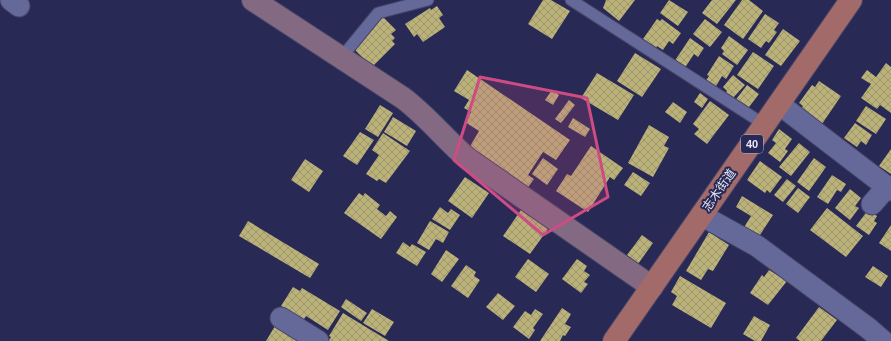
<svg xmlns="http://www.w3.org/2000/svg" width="891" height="341" font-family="Arial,'Noto Sans JP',sans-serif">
<defs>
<pattern id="building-cross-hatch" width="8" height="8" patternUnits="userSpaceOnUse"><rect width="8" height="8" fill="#bbb279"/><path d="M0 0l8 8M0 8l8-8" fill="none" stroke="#9e976e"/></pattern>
</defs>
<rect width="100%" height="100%" fill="#282954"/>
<!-- building -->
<path fill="url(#building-cross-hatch)" d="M543,0H551L570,11L552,39L528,24Z
M606,0H635L619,21L603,8Z
M669,0L688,12L678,26L660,13Z
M712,0H736L717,24L702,13Z
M742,0H749L763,11L743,39L724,25Z
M437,6L443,15L439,18L445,27L423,42L417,34L414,37L405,24L430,8L431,10Z
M765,14L779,23L774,30L777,32L769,43L766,41L761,48L748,39Z
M382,16L396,30L391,34L395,38L392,41L395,44L372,67L355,50L358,47L355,43Z
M657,19L660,21L662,19L681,33L673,44L669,41L663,50L657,46L656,48L643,39Z
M705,19L722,32L710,47L693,34Z
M783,29L800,41L781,66L765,55Z
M729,36L748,50L737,65L722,54L724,51L721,48Z
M690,38L704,48L698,57L694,54L684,69L674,62Z
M753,52L774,66L758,89L737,75Z
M635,53L661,69L642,97L617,81Z
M719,56L734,66L726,79L722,76L715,88L705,82L709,76L707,75Z
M886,63L891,67V113L880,105L877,109L861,98L871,84L861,78L867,70L876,77Z
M467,70L570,140L556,160L543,152L528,175L534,179L526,190L469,148L479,131L465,122L471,112L464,108L469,100L454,91Z
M597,73L634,95L618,120L581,98Z
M733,75L745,85L731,100L725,94L727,91L723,87Z
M819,81L841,96L822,124L800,110L803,106L799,103L812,85L815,87Z
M747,85L759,94L746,111L734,102Z
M552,90L559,95L553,105L545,100Z
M700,93L708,99L702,108L694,102Z
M569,100L575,105L561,123L555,119Z
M710,101L729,115L707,144L694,134L699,129L693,124Z
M673,102L687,112L680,123L665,112Z
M380,105L393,113L378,137L365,129Z
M866,106L886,119L876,134L856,121Z
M393,117L416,131L407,146L384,132Z
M573,118L590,129L585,137L568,127Z
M855,123L872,135L866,145L861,141L857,147L844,138Z
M649,125L669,137L664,146L669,148L653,177L628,163Z
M779,129L792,139L785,149L788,151L780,162L768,153L776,143L772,140Z
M360,132L374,140L357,165L343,156Z
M383,133L410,151L386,183L379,179L377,181L366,174L379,155L372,150Z
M799,143L810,152L791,176L779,167Z
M591,146L623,168L614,180L610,177L588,212L556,191L567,174L571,176Z
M891,149V174L879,166Z
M543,158L558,169L547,185L532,174Z
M814,158L826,167L809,191L797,182Z
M305,159L323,171L309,192L291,180Z
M760,161L782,177L770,193L767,190L765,193L747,180Z
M633,172L650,183L641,196L624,185Z
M832,175L846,184L841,192L837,190L828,204L817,197Z
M465,177L489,193L472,218L448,201Z
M787,179L796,186L783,202L774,195Z
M798,188L810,197L798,213L786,204Z
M850,189L861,198L855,206L859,208L850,220L835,208Z
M359,193L363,196L365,193L380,205L377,209L386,216L390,211L397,217L381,239L344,213Z
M742,196L773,215L758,238L743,229L751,216L736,207Z
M440,207L448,213L451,209L460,215L450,230L432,219Z
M827,208L863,236L846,257L810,230Z
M521,210L548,229L530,254L503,236Z
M868,210L877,216L874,221L877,223L869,235L856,226Z
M248,221L319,264L310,278L239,236Z
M430,221L449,232L443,243L436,239L429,250L417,243Z
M891,225V251L879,243Z
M709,232L729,245L713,271L708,269L701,280L686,271Z
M642,235L653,243L638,264L627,255Z
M403,242L410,247L412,244L426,252L417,266L396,253Z
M446,250L459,259L442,282L431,274Z
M528,259L549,274L536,292L515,277Z
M577,259L587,266L584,271L590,275L584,282L588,284L581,293L562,279Z
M466,265L476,272L474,276L480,280L468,298L451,286Z
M873,266L888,276L881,287L865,277Z
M769,270L787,281L768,305L750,293L762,275L764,277Z
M680,276L726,303L711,328L672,305L677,296L671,292Z
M293,287L300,291L302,288L340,311L328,330L306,316L300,325L287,310L281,306Z
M498,293L515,306L503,320L486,307Z
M346,299L367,313L361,321L341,307Z
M819,307L837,320L821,341H800L796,338Z
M562,308L571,314L565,324L571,327L565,336L563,335L560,341H540Z
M372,309L394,322L385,336L363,323Z
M535,309L543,314L533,328L535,330L529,339L513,327L525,311L531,315Z
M343,313L389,341H328L331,337L329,336Z
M754,316L770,325L761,341H755L743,334Z
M275,326L305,341H266Z"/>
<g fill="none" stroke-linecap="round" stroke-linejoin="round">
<!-- lane casing -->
<g stroke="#454468" stroke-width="13">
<path id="lane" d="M571,0L765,125
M341,58L378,13L428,0"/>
</g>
<!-- street casing -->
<g stroke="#454468" stroke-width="23">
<path id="street" d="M11,0L19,6
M779,104L891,190
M872,204L887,187
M701,215L757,246L868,328L883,341
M281,318L318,341"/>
</g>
<!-- secondary casing -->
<g stroke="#454468" stroke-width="24">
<path id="secondary" d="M253,0L403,98C427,116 446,140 468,159L652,287"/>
</g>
<!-- primary casing -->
<g stroke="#454468" stroke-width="24">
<path id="primary" d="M614,341L851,0"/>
</g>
<!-- lane -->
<use href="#lane" stroke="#65699a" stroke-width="11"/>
<!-- street -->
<use href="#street" stroke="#65699a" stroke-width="21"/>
<!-- secondary -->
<use href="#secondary" stroke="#836a82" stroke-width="22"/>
<!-- primary -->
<use href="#primary" stroke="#a26a69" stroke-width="22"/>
</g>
<!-- marked area -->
<path fill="#cc4c83" fill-opacity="0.2" stroke="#cc4c83" stroke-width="3" stroke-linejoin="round" d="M480,77L587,98L608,197L543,235L454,160Z"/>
<g text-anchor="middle" stroke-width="4" stroke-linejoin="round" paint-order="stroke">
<!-- shield labels -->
<rect fill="#282954" stroke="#aeb0c9" stroke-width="1" x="741" y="135" width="22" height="18" rx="3"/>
<g font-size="11" font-weight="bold" fill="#e8eafb">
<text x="752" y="148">40</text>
</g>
<!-- street labels -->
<g font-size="12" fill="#e8eafb" stroke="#282954">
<text transform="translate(719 190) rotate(-55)" y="4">志木街道</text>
</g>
</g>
</svg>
